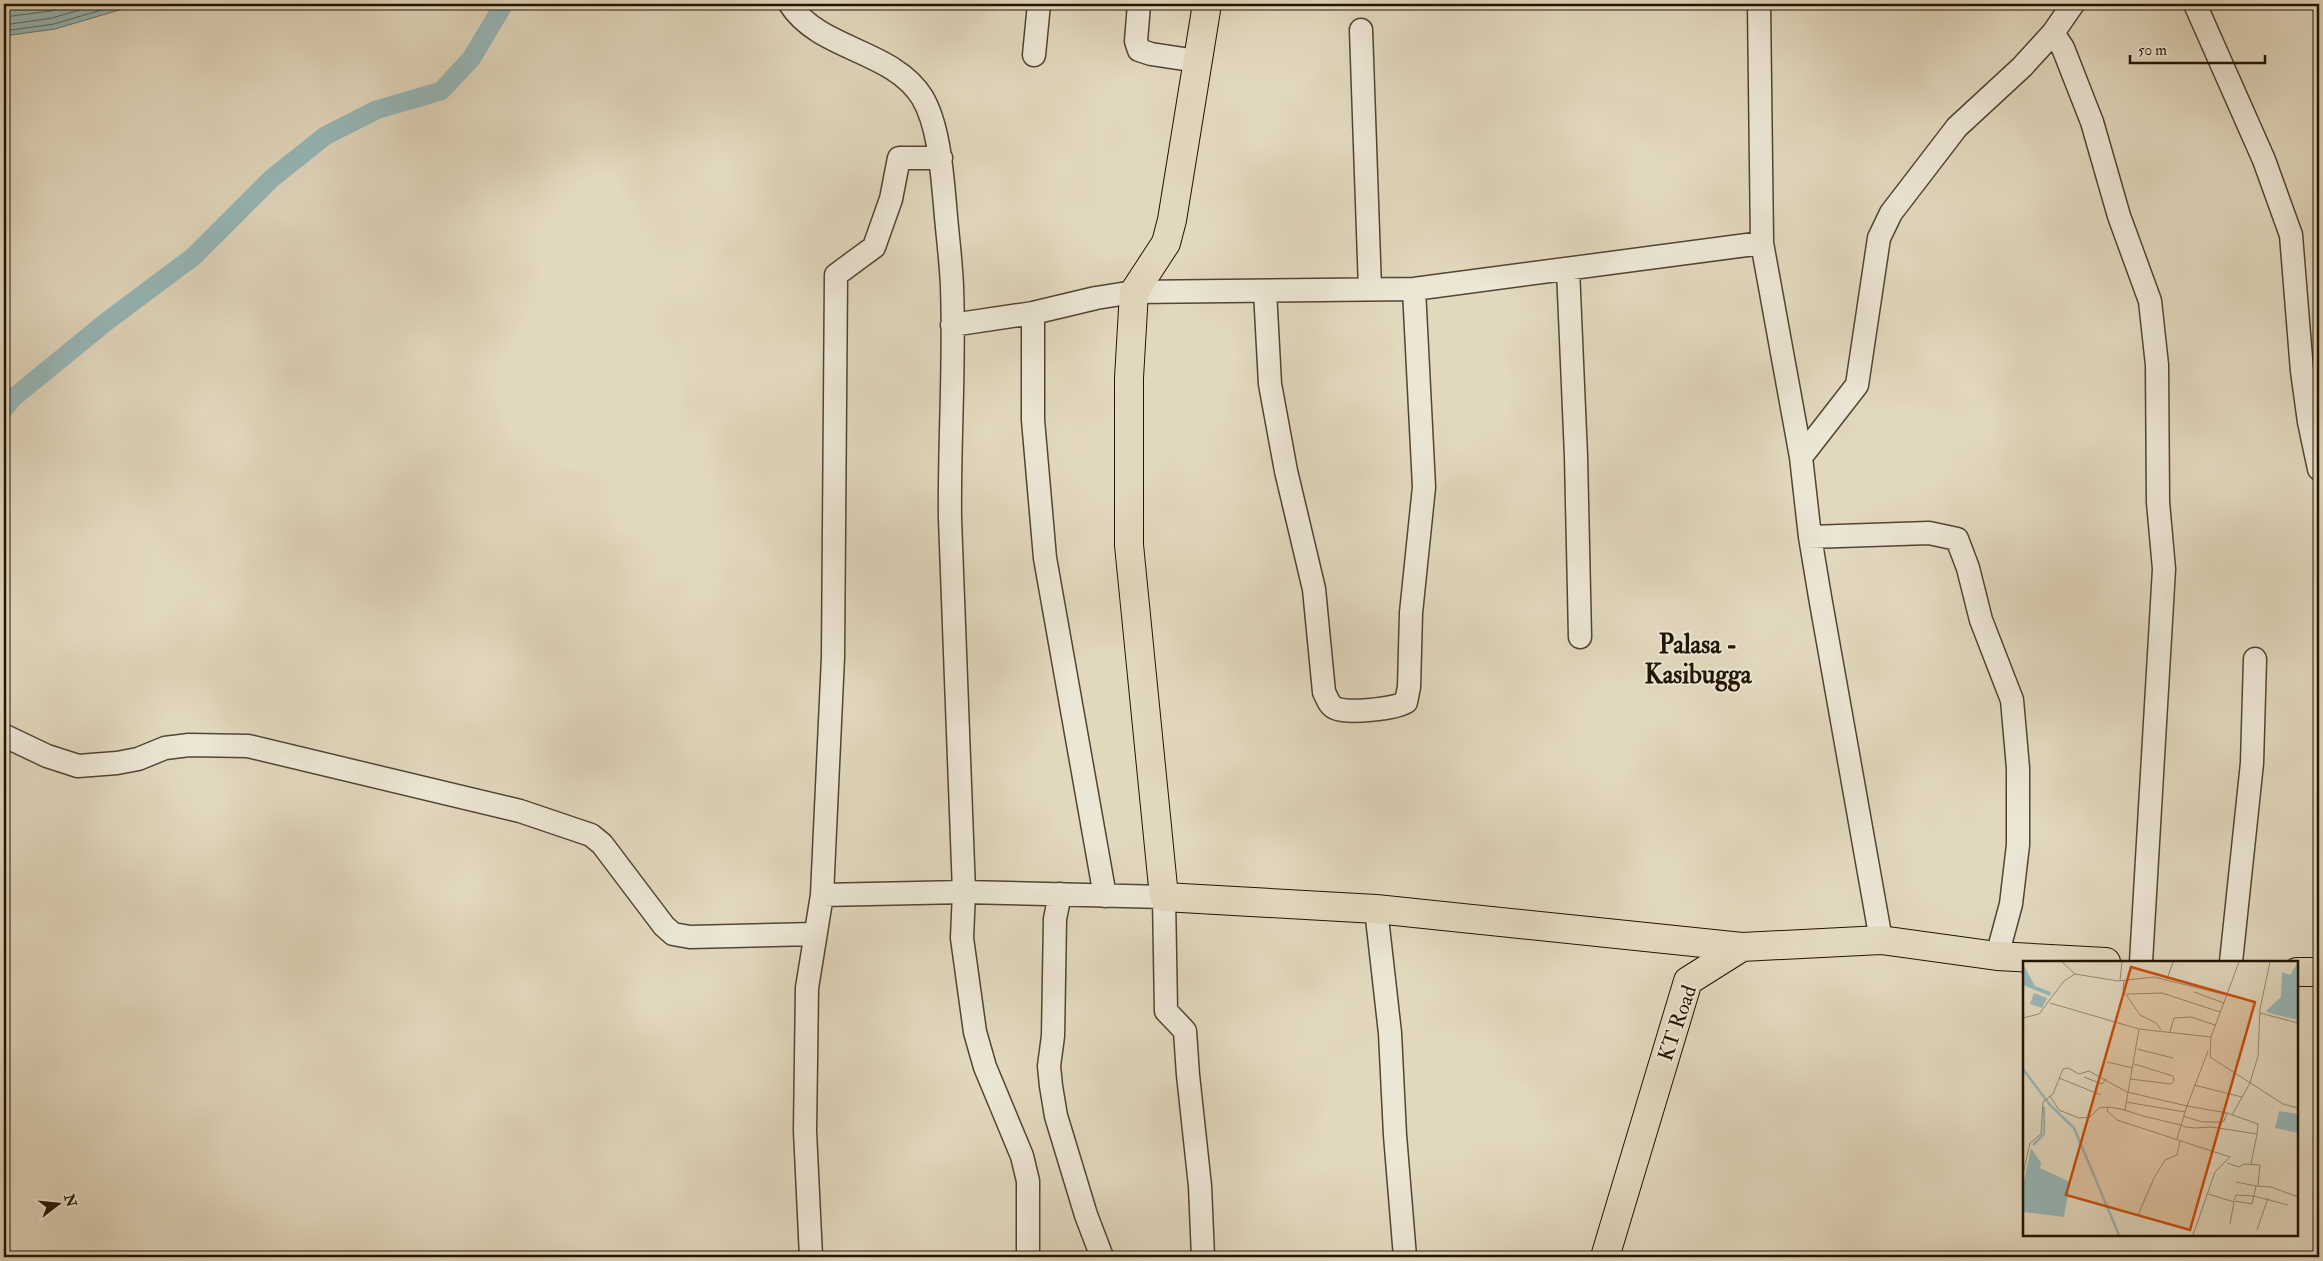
<svg xmlns="http://www.w3.org/2000/svg" width="2323" height="1261" font-family="'IM FELL Double Pica',serif">
<rect width="100%" height="100%" fill="#e2d8be"/>
<filter id="stains"><feTurbulence type="fractalNoise" baseFrequency=".004" numOctaves="4"/><feColorMatrix values="0 0 0 0 .2 0 0 0 0 .09 0 0 0 0 .02 0 0 0 .5 -.17"/></filter>
<radialGradient id="worn" r=".72"><stop offset=".6" stop-color="#630" stop-opacity="0"/><stop offset="1" stop-color="#630" stop-opacity=".3"/></radialGradient>
<!-- water -->
<path fill="#97b8b9" stroke="#687670" d="M4,4H127L126,8L55,29L4,36Z"/>
<g fill="none" stroke-linecap="round" stroke-linejoin="round">
<!-- shore -->
<path stroke="#5c665e" stroke-width="1" d="M4,17L51,11L74,4
M4,25L52,18L101,4
M4,31L54,24L122,4"/>
<!-- canal -->
<path stroke="#97b8b9" stroke-width="19" d="M4,409L13,398L106,322L193,257L271,179L325,136L376,110L441,91L471,59L504,4"/>
<!-- minor casing -->
<g stroke="#524531" stroke-width="25">
<path id="minor" d="M790,4C819,50 893,50 922,97C939,125 942,173 945,205C947,232 951,260 952,287C955,364 949,442 950,519C954,643 960,767 964,892L962,938L975,1032L985,1067L1022,1156L1028,1181V1257
M1139,4L1136,41L1139,50L1151,54L1197,61
M1759,4L1762,243L1801,457L1810,537L1820,597L1881,940
M2195,4L2264,160L2291,235L2302,371L2309,422L2319,469
M1361,30L1370,289
M2053,33L2063,48L2092,122L2119,216L2150,301L2157,365L2158,502L2164,569L2141,962
M1034,55L1039,4
M1568,269L1576,456L1580,637
M1265,291L1270,384L1286,471L1314,589L1324,692C1327,698 1329,705 1335,708C1348,714 1394,709 1406,702L1409,687L1411,613L1424,487L1414,289
M1033,313V420L1045,558L1105,896
M952,325L1033,313L1096,298L1134,292L1414,289L1762,243
M1801,457L1857,385L1879,238L1891,213L1957,127L2022,67L2053,33L2073,4
M1810,537L1929,533L1957,539L1968,568L1981,620L2012,700L2018,768V845L2011,904L1997,956
M5,736L47,756L78,766L117,763L138,759L165,748L189,745L248,746L520,811L591,835L602,844L664,926L673,934L690,937L814,934
M1060,894L1055,919L1053,1036L1049,1066L1051,1086L1056,1116L1086,1215L1102,1257
M822,895L964,892L1164,897L1166,1011L1185,1031L1188,1075L1200,1186L1203,1257
M1376,909L1390,1033L1395,1135L1405,1257
M2231,962L2252,763L2255,659
M811,1257L805,1131L807,988L822,895L833,657L836,275L874,247L891,199L899,158H941"/>
</g>
<!-- major casing -->
<g stroke="#221402" stroke-width="30">
<path id="major" d="M1207,4L1172,220L1166,243L1134,292L1129,378V545L1164,897L1376,909L1742,947
M2297,972H2319
M1605,1257L1688,981L1742,947L1881,940L1997,956L2106,962"/>
</g>
<!-- minor -->
<use href="#minor" stroke="#ece6d5" stroke-width="22"/>
<!-- major -->
<use href="#major" stroke="#e2d8be" stroke-width="28"/>
</g>
<g text-anchor="middle" stroke-width="4" stroke-linejoin="round" paint-order="stroke">
<!-- street labels -->
<g font-size="21" fill="#221402" stroke="#ece6d5">
<text transform="translate(1677 1023) rotate(-71)" y="7">KT Road</text>
</g>
<!-- district labels -->
<g font-size="26" font-weight="bold" fill="#221402" stroke="#ece6d5">
<text x="1698" y="653">Palasa -<tspan x="1698" dy="30">Kasibugga</tspan></text>
</g>
</g>
<!-- overview -->
<g transform="translate(2023 961)">
<rect width="275" height="275" fill="#e2d8be"/>
<path d="M275,1V59L246,52L243,50L258,36L259,11L267,14ZM0,3L12,25L28,31L27,35L0,24ZM11,32L24,37L19,47L7,43ZM256,150L275,153V172L252,167ZM8,187L18,202L17,207L47,221L41,256L0,251V224Z" fill="#97b8b9"/>
<path fill="none" stroke="#97b8b9" stroke-width="2.5" d="M0,108L27,144L51,167L96,274M10,184L21,173V146"/>
<path fill="none" stroke="#958a73" stroke-width="1" d="M39,1L52,13L95,20M216,1L188,76L187,96L260,143L275,147M144,18L150,1M97,19L99,1M101,19L100,29L117,54L133,62L138,69M95,20L131,16L204,34M171,31L201,42M104,33L139,32L197,51M27,42L116,68L188,76M237,52L275,62M0,57L16,53L41,20L52,13M147,71L151,57L168,56L192,64M114,88L150,97M84,101L110,107M61,116L79,123L83,118M36,117L78,134M107,118L148,123L151,120L150,115L111,103M171,124L219,136M27,135L36,149L56,157L67,156L76,147L85,146L98,148L120,155L158,164L162,166L172,167L188,166L234,173L235,163L204,152L164,145L158,164L154,178M103,141L162,151M85,146L84,150L94,159L207,196L192,211L170,274M102,149L116,68M209,154L227,122L235,95L237,48L247,1M160,155L179,161H196L201,160L204,152M204,202L216,206L221,203L237,204L235,225M228,203L234,173M0,213L7,182L18,173L20,141L30,133L40,108L45,107L56,113L66,110L104,131L164,145L185,90M213,221L233,225M185,233L211,241L207,263M211,240L213,234L231,235L265,244M212,240L229,243L233,225L248,226L275,236M115,254L131,217L142,199L154,194L157,180M234,269L245,237"/>
<path fill="#ca4f0a" fill-opacity="0.15" stroke="#ca4f0a" stroke-width="2.5" d="M108,6L232,41L167,269L43,234Z"/>
<rect width="275" height="275" fill="none" stroke="#221402" stroke-width="2.5"/>
</g>
<!-- margin -->
<rect width="2323" height="1261" fill="none" stroke="#e2d8be" stroke-width="20"/>
<rect x="5" y="5" width="2313" height="1251" fill="none" stroke="#221402" stroke-width="2.5"/>
<rect x="10" y="10" width="2303" height="1241" fill="none" stroke="#221402"/>
<!-- north arrow -->
<g transform="translate(58 1204) rotate(74)" stroke="#ece6d5" stroke-width="4" paint-order="stroke">
<path d="M0-4L9 19L0 12L-9 19Z" fill="#221402"/>
<text y="-8" font-size="14" font-weight="bold" text-anchor="middle" fill="#221402">N</text>
</g>
<!-- scale -->
<path d="M2130 55v8h135v-8" fill="none" stroke="#221402" stroke-width="2.5"/>
<text x="2138" y="55" font-size="15" fill="#221402" stroke="#ece6d5" stroke-width="4" paint-order="stroke">50 m</text>
<rect width="100%" height="100%" filter="url(#stains)"/>
<rect width="100%" height="100%" fill="url(#worn)"/>
</svg>
